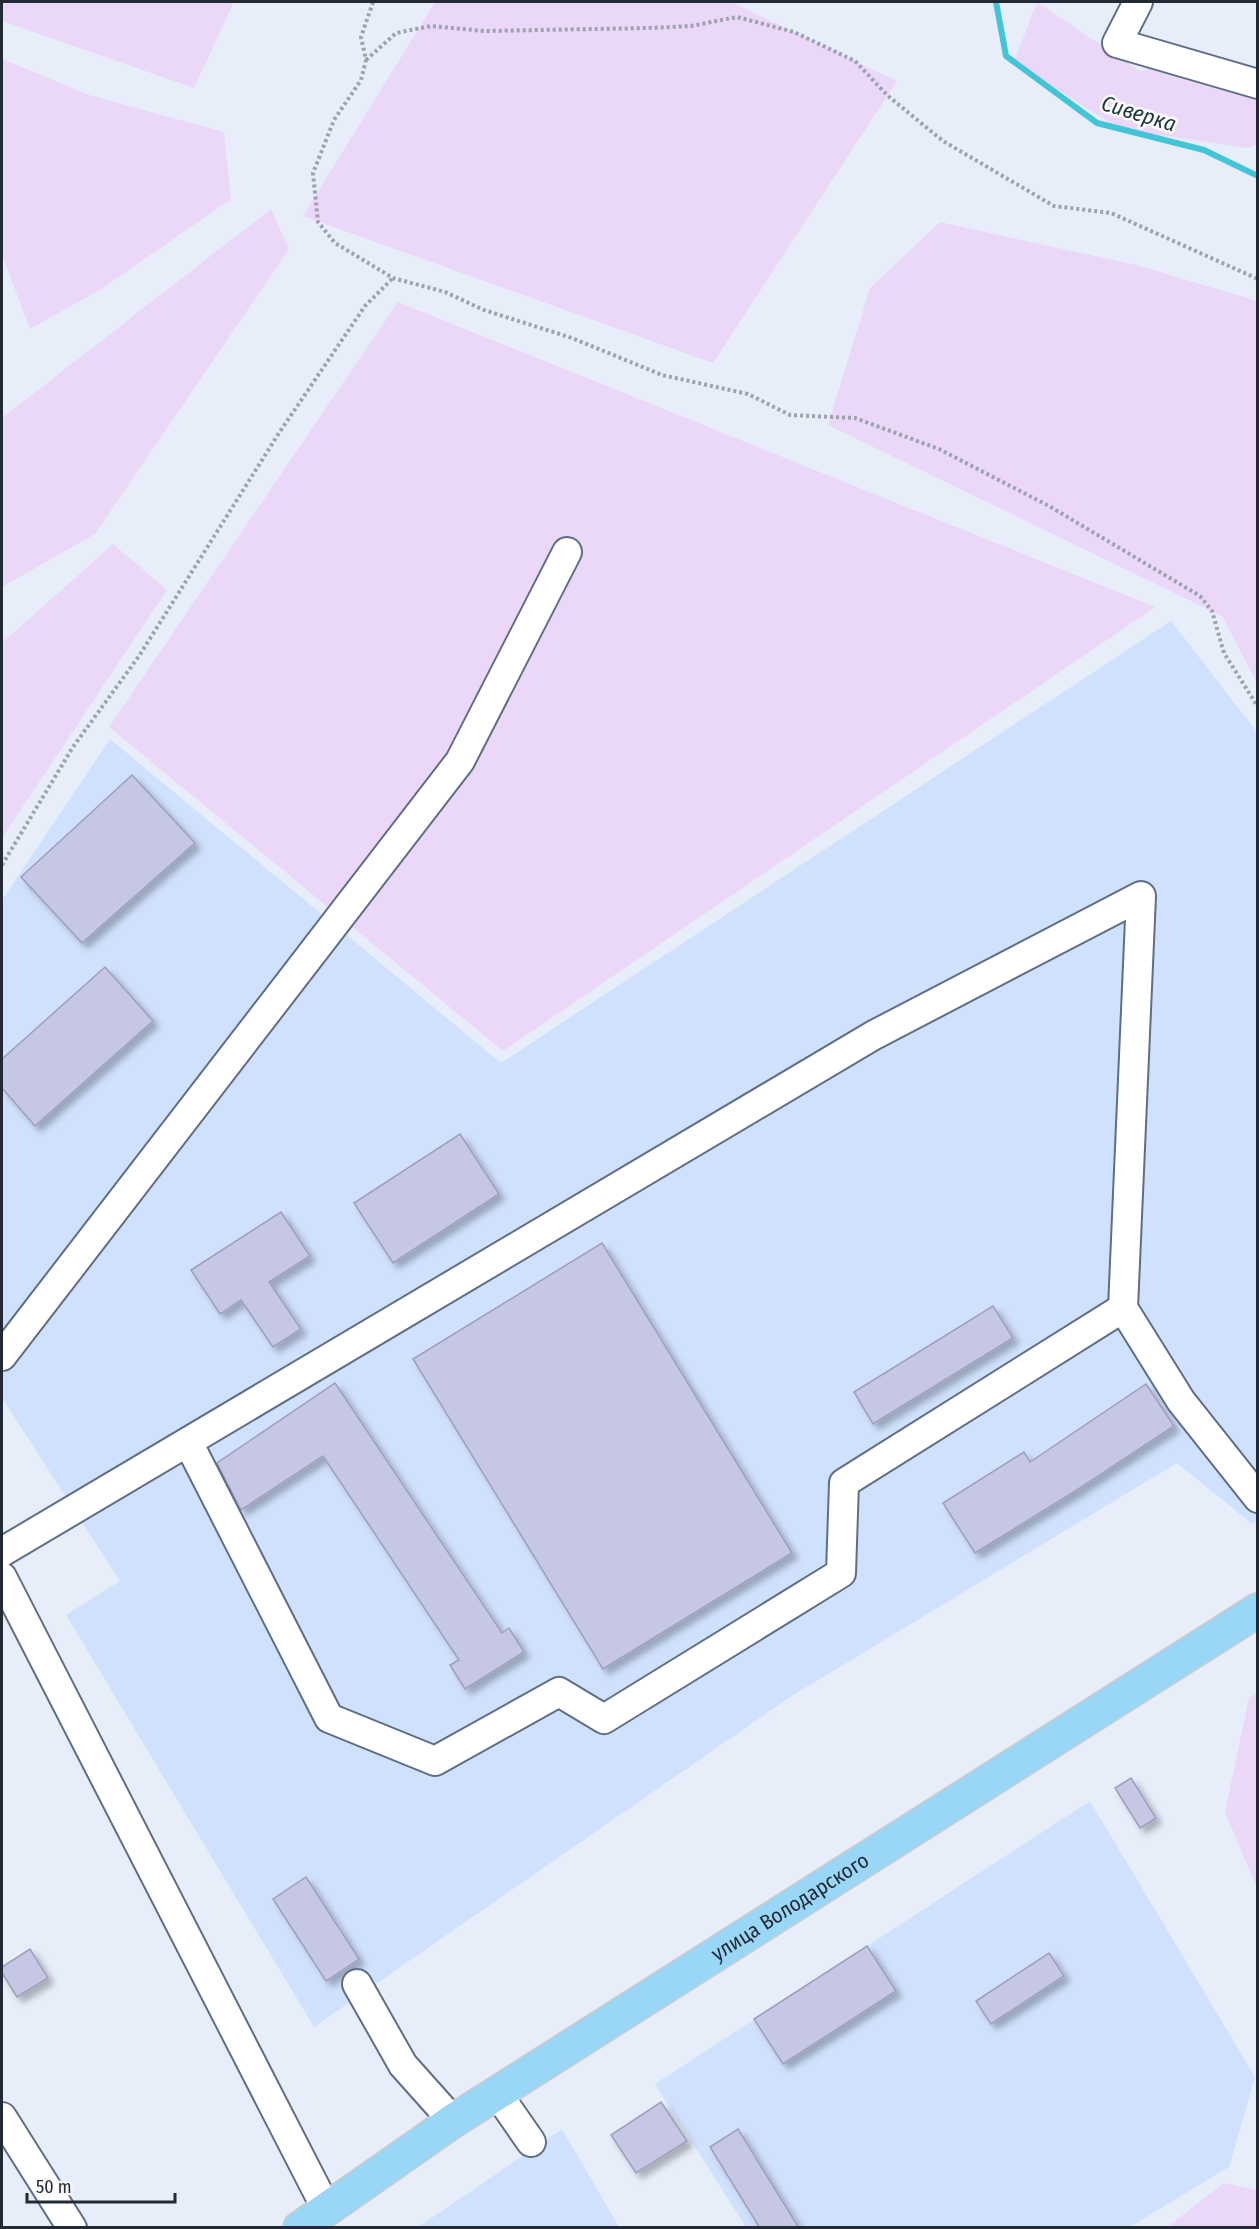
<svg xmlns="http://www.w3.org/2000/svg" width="1259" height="2229" font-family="'Fira Sans Condensed',sans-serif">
<defs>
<filter id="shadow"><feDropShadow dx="5.5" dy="5.5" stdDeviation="3" flood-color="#0004"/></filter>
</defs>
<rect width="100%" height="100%" fill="#e7eef9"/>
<!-- built -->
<path fill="#d0e1fd" d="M1171,621L1257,732V1521L1252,1524L1177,1463L790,1697L314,2027L66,1615L120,1581L2,1398V900L110,739L501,1063Z
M1090,1801L1255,2077L1229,2167L1128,2228L746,2227L655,2084Z
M562,2129L619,2227L417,2228Z"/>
<!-- green -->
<path fill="#ebd7f8" d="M2,2H234L194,88L2,21Z
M435,2H731L897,81L713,363L303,216Z
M1037,2L1141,72L1178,54L1257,75V145L1247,148L1120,129L1014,62Z
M2,59L89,95L224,132L231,199L103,288L30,329L2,255Z
M271,209L289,249L95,534L2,587V418Z
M940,222L1140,266L1257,301V683L1222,616L828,425L870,288Z
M398,302L1155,607L503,1051L109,727Z
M113,544L167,590L2,838V643Z
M1257,1693V1888L1225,1812L1249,1698Z
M1224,2183L1257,2190V2227H1167Z"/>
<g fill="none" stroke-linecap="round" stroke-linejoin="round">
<!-- stream -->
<path stroke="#41c5d7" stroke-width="6" d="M996,2L1006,56L1097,123L1204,150L1258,176"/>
</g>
<!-- building -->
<path fill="#c6c6e5" stroke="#9f9ebc" stroke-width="1.5" filter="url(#shadow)" d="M132,775L195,843L82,943L21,877Z
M105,967L153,1021L35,1126L2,1088V1059Z
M460,1134L499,1194L393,1263L354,1203Z
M281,1212L310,1256L269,1282L301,1329L273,1347L241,1300L220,1314L191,1270Z
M602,1243L792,1553L603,1669L413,1359Z
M993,1306L1013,1338L873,1424L854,1392Z
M335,1383L502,1633L509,1628L524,1652L465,1689L450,1665L459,1660L323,1456L241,1510L217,1463Z
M1146,1384L1174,1426L1077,1490L975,1553L943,1503L1024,1452L1030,1462Z
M1131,1778L1156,1818L1140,1828L1115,1788Z
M306,1877L359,1959L326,1981L273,1899Z
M867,1946L896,1991L783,2064L754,2019Z
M30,1949L48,1978L17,1997L2,1973V1967Z
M1049,1953L1064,1976L991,2024L976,2001Z
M661,2102L687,2141L636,2173L611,2135Z
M738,2129L799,2228H760L710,2147Z"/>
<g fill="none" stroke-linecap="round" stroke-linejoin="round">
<!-- minor casing -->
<g stroke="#5f6e87" stroke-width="32">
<path id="minor" d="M1138,2L1117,43L1258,84
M2,1356L460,761L567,552
M188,1442L329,1718L435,1761L559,1692L604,1719L841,1573L844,1483L1123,1308
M2,1552L874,1035L1141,896L1123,1308L1181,1401L1258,1498
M2,1577L327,2210
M357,1984L403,2065L453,2121
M497,2093L531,2142
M2,2117L72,2228"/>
</g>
<!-- major casing -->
<g stroke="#cacccf" stroke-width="36">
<g id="major">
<path id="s1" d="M300,2228L453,2121L1258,1610"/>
</g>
</g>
<!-- path -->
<path stroke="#9ca3ae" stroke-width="4" stroke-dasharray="3 3" stroke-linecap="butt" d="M373,2L361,37L366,60L361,80L334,120L313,173L318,222L335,243L393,278L445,292L484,310L572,338L662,375L748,394L790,415L855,418L939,449L1049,506L1200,596L1212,611L1224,653L1258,707
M366,60L396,33L431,26L484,31L649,28L691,26L737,17L794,32L855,61L888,96L943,141L1054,206L1111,213L1258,279
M2,865L73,747L139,656L279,433L365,306L393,278"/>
<!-- minor -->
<use href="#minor" stroke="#fff" stroke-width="28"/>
<!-- major -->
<use href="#major" stroke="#9ad7f7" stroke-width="33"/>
</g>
<g text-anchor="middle" stroke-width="5" stroke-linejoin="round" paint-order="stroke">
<!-- street labels -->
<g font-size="21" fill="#232a35" stroke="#fafafa">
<text dy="7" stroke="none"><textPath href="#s1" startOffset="586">улица Володарского</textPath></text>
</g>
<!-- water labels -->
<g font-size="22" font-style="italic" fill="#1e3538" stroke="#fafafa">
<text transform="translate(1139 113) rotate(17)" y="8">Сиверка</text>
</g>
</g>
<!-- border -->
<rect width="1259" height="2229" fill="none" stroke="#232a35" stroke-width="6"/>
<!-- scale -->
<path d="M27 2193v9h148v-9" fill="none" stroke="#232a35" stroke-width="3"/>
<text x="36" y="2193" font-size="18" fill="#232a35" stroke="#fafafa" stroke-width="4.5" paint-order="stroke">50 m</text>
</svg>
